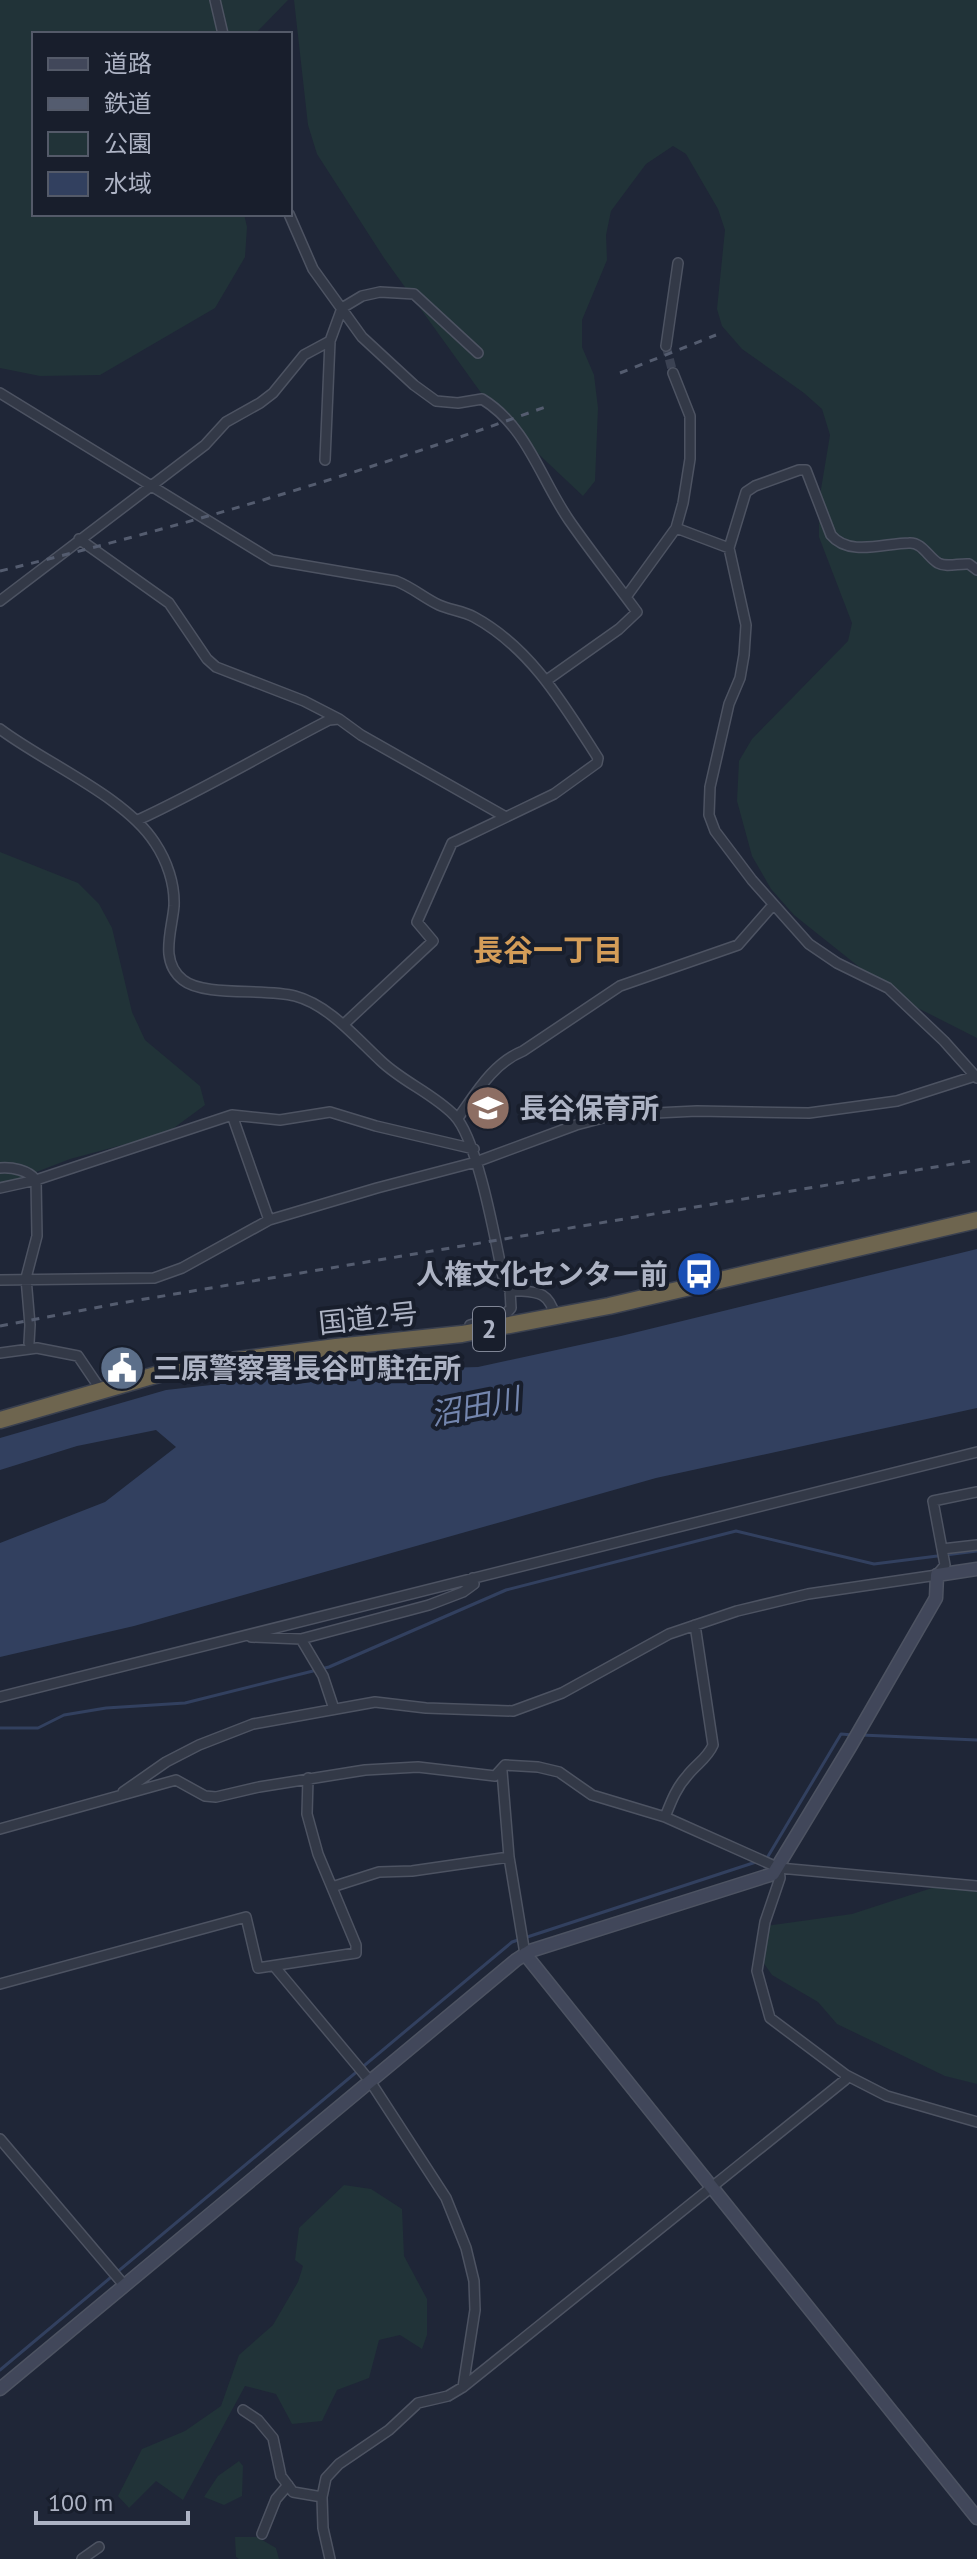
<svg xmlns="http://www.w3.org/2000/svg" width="977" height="2559" font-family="'PT Sans','Noto Sans JP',sans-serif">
<rect width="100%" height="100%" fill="#1f2637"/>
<!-- green -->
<path fill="#213338" d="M0,0H288L255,34H34V214H244L247,227L245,257L215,308L100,375L40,376L0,368Z
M294,0H977V1038L898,998L794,915L771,889L752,856L737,801L739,761L752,739L848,641L852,623L819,537V501L830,435L822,409L804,393L742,349L722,326L717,309L725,230L718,209L686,154L673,146L646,164L611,211L606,235L607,260L582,320V347L594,375L598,408L595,481L583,496L497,415L384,258L317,154L308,125Z
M0,852L78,883L99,904L112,928L132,1012L145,1040L200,1086L205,1105L167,1133L70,1159L0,1186Z
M935,1887L977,1889V2084L945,2076L837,2024L818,2002L772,1975L756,1952L759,1927L852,1914Z
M344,2185L371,2189L402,2209L404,2256L427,2299V2335L422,2349L400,2335L379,2340L369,2378L337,2390L322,2421L292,2424L276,2394L245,2386L183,2500L156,2481L129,2508L118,2496L142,2449L185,2431L221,2406L239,2355L273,2325L298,2282L303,2266L295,2260L299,2228Z
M239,2461L243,2466L242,2496L224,2505L204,2497L218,2476Z
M235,2537H257L276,2548L279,2559H239L236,2557Z"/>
<!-- water -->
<path fill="#32405f" d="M977,1249V1408L656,1478L134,1626L0,1657V1543L105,1502L176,1447L156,1430L77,1446L0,1470V1438L166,1390L337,1371L478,1367L621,1336Z"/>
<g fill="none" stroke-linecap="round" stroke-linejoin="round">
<!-- stream -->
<path stroke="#32405f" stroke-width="3" d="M0,1728H38L64,1715L106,1708L185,1703L329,1667L506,1590L736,1531L874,1564L977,1551
M861,1735L977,1740
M764,1859L767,1858L841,1734L853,1735
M0,2370L512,1942L756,1862"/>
<!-- street-tunnel -->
<path stroke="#3b4253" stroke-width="9" stroke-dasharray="9 4.5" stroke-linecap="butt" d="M666,346L673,373"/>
<!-- street casing -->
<g stroke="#4d5362" stroke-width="12">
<path id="street" d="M215,0L223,34
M289,214L313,269L362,337L414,385L436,401L458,403L482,399C528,427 541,481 571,523C592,553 615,582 637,612L619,629L547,680
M666,346L678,263
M0,393L272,560L396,581C412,587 424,598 439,605C450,610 463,611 474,617C531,648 564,705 598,758L597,763L554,794L452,843L417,922L433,941L343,1025
M325,460L330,341
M676,528L729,548
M79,539L169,603L207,659L216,667L304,701L339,719
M626,597L676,528L683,503L690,459V416L673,373
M0,601L205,445L226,422L260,403L273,393L304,355L330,341L342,308L362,296L380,292L414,294L478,353
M0,729C45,763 126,797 155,843C167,861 175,884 174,906C172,931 159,961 183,980C204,997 266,988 295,996C329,1005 356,1038 381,1061C403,1082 432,1093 454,1115C478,1139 496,1244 504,1282L510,1290C534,1293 548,1288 555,1316
M138,820C203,790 265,753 329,720L339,719L361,735L504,816
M977,1078L944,1041L888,988L837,963L809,944L752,880L715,831L709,815L710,787L729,704L740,678L744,655L746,625L729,548L746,492L755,486L799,470H806L831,535C849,557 885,543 909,543C922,542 928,557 938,563C947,568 959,563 969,564L977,570
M232,1115L269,1220
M458,1118C476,1093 493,1063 523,1051L620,986L738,945L773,905
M0,1168C12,1167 28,1170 36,1180L37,1236L26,1278L30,1325L29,1343
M0,1188L36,1180L232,1115L280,1120L330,1112L376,1126L474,1149
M0,1280L154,1278L182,1268L269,1220L377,1188L476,1162L576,1125L614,1115L697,1111L809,1113L897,1101L975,1076
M470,1325L505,1315L511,1308L510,1290
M0,1353L37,1348L78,1356L101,1390
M942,1549L977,1545
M251,1637L301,1639L429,1605L463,1592L474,1584L473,1578
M301,1639L323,1676L334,1709
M0,1697L977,1452
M502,1771L509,1857L525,1954
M123,1792L166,1762L199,1745L253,1724L375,1702L426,1708L513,1711L562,1693L669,1634L737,1611L808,1594L937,1575L945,1565L933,1501L977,1492
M665,1817C671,1802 676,1788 687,1776C696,1764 707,1759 713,1745L695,1625
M0,1829L176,1780L205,1796L216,1797L259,1787L365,1770L418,1767L495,1776L505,1765L538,1767L559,1772L592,1795L665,1817L779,1868L977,1886
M779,1868L780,1878L765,1922L757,1971L770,2018L846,2075L887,2096L977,2122
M332,1887L379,1872L412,1871L509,1857
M274,1966L370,2081L446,2198L466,2248L474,2281L475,2310L463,2387
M0,1984L246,1917L258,1968L356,1953V1945L318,1854L307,1814L308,1778
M0,2139L124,2285
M243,2410L258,2420L273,2438L281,2476L293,2492L322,2497
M262,2534L276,2499L288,2485
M82,2559L99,2547
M330,2559L323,2528L322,2497L326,2478L339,2464L389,2430L418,2403L448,2396L463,2387L845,2080L846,2075"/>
</g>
<!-- secondary casing -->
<g stroke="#4d5362" stroke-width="15">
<path id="secondary" d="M525,1954L977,2518
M0,2389L516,1960L530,1951L773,1874L850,1747L936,1598L937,1575L977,1569"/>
</g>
<!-- highway casing -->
<g stroke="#3a404f" stroke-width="19">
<path id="highway" d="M0,1420L183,1367L336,1347L462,1334L609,1306L977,1220"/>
</g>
<!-- street -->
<use href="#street" stroke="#333947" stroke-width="9"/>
<!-- secondary -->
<use href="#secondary" stroke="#41475a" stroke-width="12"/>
<!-- highway -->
<use href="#highway" stroke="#6e654f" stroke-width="16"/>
<!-- rail -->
<path stroke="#545c6f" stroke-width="3" stroke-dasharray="8 8" stroke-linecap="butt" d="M620,373L716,335
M0,571C185,526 369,471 548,406
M0,1326L121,1303L977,1160"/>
</g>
<!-- icons -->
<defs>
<g id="school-disc" transform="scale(2.3)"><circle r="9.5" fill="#8d6e63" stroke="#181e2c"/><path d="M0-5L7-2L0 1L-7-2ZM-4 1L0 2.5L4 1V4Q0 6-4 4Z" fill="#fff"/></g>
<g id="bus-disc" transform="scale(2.3)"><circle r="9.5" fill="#1a4fb4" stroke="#181e2c"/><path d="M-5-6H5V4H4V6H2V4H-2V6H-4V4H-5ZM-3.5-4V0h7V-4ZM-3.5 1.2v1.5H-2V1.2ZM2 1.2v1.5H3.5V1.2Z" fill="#fff"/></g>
<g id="civic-disc" transform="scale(2.3)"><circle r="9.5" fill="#5c6f8a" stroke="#181e2c"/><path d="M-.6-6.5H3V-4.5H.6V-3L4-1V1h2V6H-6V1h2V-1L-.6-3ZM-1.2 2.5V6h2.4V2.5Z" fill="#fff"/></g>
</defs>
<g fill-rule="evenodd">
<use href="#school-disc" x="488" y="1108"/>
<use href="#bus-disc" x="699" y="1274"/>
<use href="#civic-disc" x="122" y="1368"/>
</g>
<g text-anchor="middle" stroke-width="8" stroke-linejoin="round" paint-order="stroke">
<!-- shield labels -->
<rect fill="#181e2c" stroke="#808696" stroke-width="2" x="473" y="1307" width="32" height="44" rx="6"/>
<g font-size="26" font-weight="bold" fill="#adb3c4">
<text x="489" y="1338">2</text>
</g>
<!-- poi labels -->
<g font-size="28" font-weight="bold" fill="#adb3c4" stroke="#181e2c" text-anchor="start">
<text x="519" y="1118">長谷保育所</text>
<text x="668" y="1284" text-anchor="end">人権文化センター前</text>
<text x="153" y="1378">三原警察署長谷町駐在所</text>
</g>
<!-- street labels -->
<g font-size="28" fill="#adb3c4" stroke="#181e2c">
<text transform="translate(368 1318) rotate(-6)" y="10">国道2号</text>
</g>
<!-- neighbourhood labels -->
<g font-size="30" font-weight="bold" fill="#d49d58" stroke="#181e2c">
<text x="548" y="961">長谷一丁目</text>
</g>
<!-- water labels -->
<g font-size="30" font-style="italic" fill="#7486ae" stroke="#181e2c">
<text transform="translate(475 1407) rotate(-11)" y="10">沼田川</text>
</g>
</g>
<!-- legend -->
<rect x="32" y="32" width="260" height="184" fill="#181e2c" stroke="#545a69" stroke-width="2"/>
<rect x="48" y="58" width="40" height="12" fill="#41475a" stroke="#545a69" stroke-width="2"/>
<text x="104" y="72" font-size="24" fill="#adb3c4">道路</text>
<rect x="48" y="98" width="40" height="12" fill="#545c6f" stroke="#545a69" stroke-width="2"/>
<text x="104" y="112" font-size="24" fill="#adb3c4">鉄道</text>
<rect x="48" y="132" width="40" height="24" fill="#213338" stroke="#545a69" stroke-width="2"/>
<text x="104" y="152" font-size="24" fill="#adb3c4">公園</text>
<rect x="48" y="172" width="40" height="24" fill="#32405f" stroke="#545a69" stroke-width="2"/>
<text x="104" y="192" font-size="24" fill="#adb3c4">水域</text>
<!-- scale -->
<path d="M36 2511v12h152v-12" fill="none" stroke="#adb3c4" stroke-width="4"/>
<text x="48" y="2511" font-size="24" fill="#adb3c4" stroke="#181e2c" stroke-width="6" paint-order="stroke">100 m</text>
</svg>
